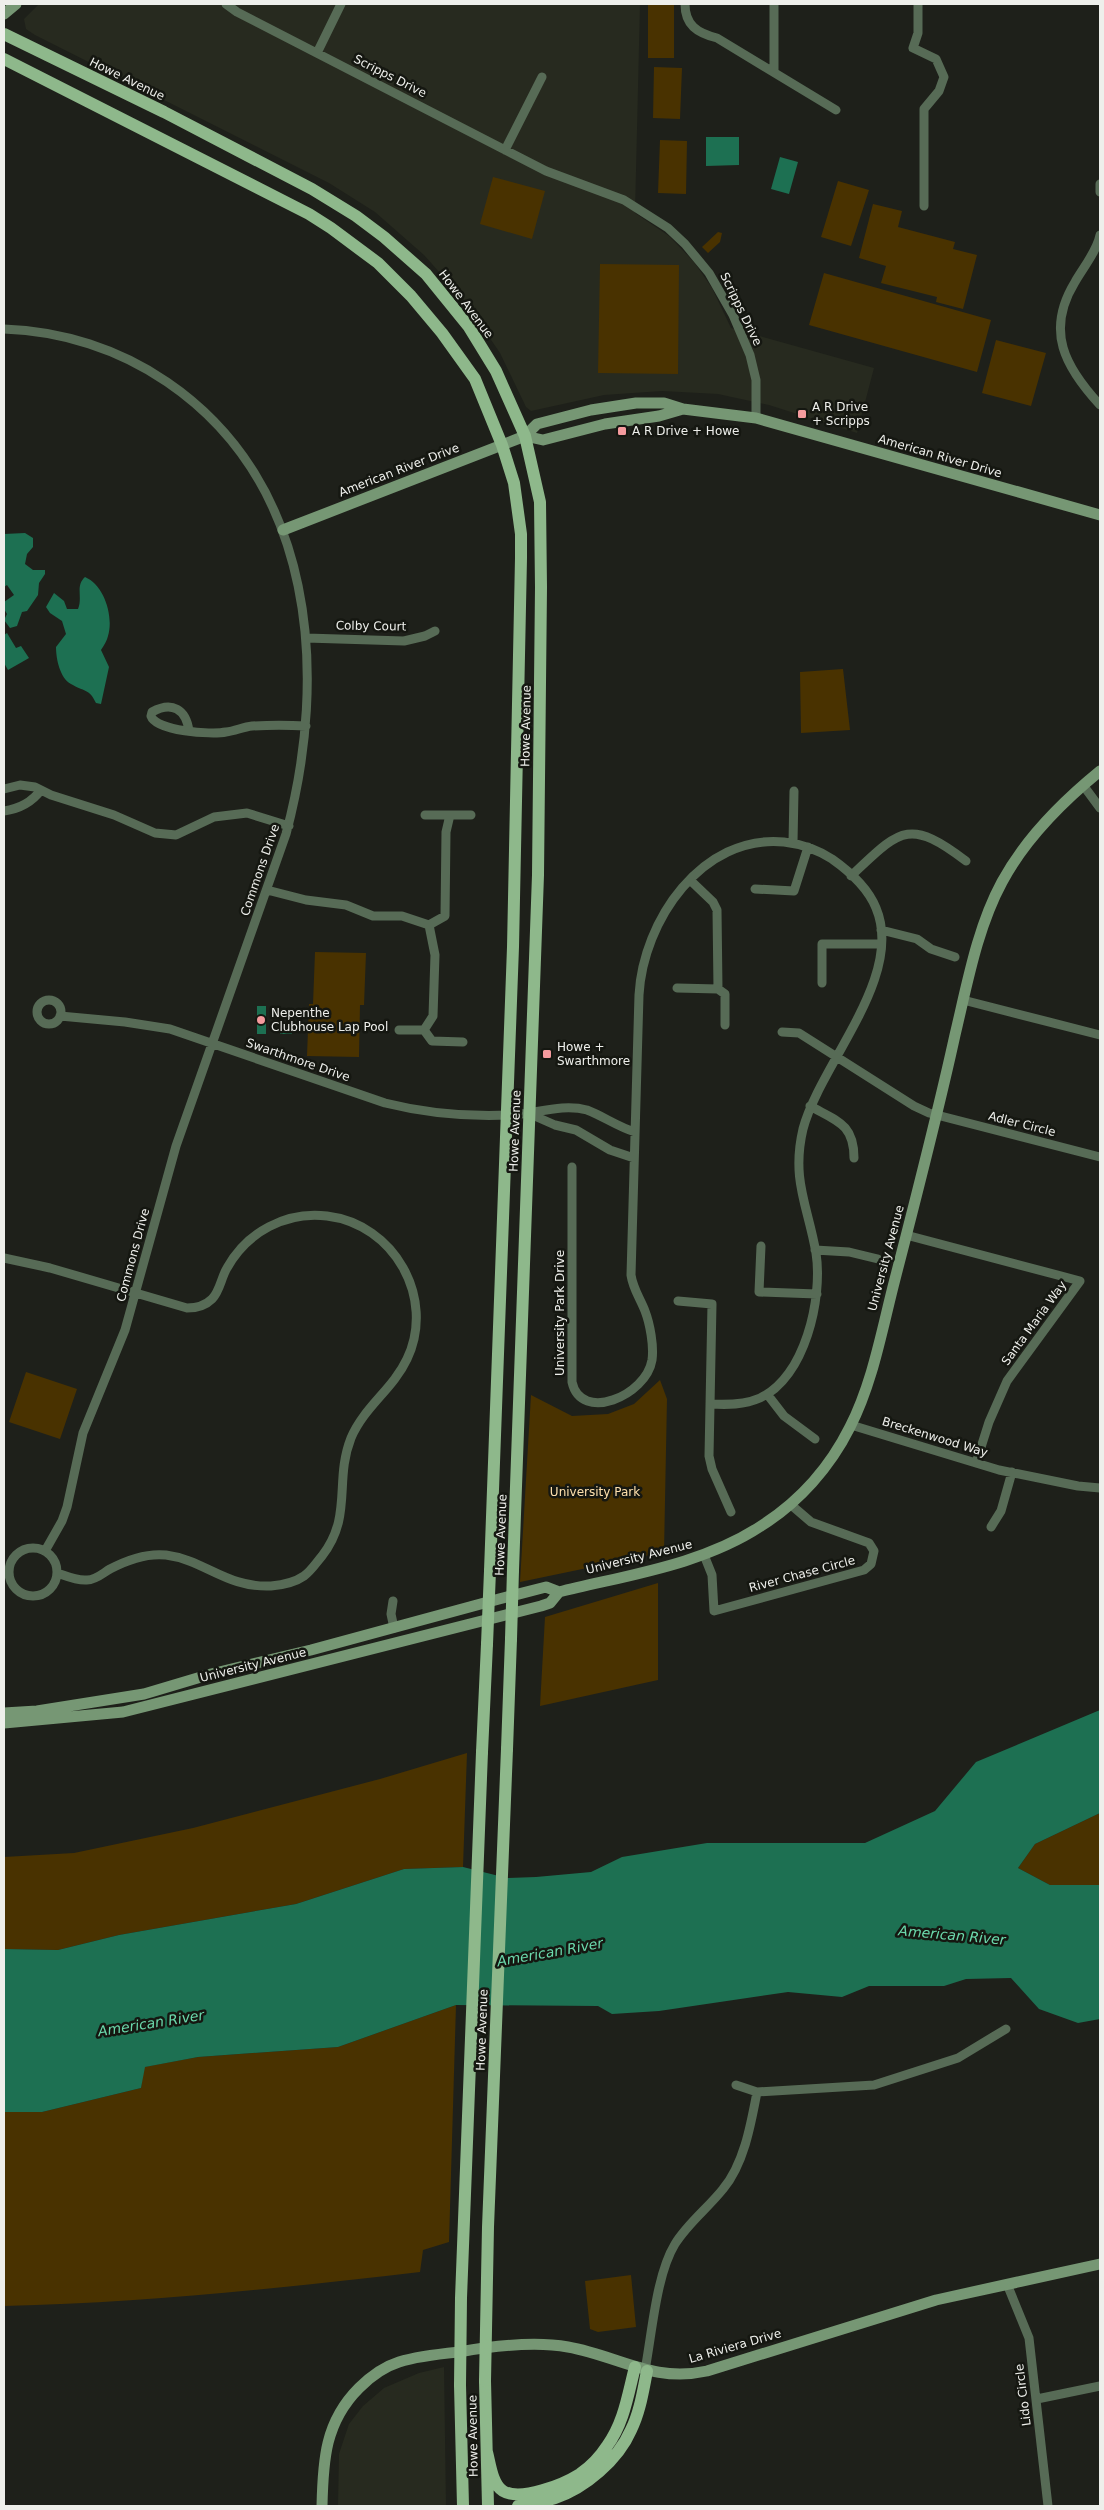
<svg xmlns="http://www.w3.org/2000/svg" width="1104" height="2510" font-family="'DejaVu Sans',sans-serif">
<rect width="100%" height="100%" fill="#1e201a"/>
<!-- built -->
<path fill="#272a1f" d="M39,4H640L635,213L669,236L694,262L712,288L731,328L874,368L857,433L769,405L718,394L662,391L604,395L531,411L526,407L500,353L464,300L424,255L375,212L329,183L35,35L26,29L24,19Z
M444,2367L446,2506H338L339,2454L349,2424L363,2406L384,2388L419,2373Z"/>
<!-- green -->
<path fill="#493200" d="M648,4H674V58H648Z
M654,67L682,68L680,119L653,118Z
M660,140L687,141L686,194L658,193Z
M493,177L545,191L532,239L480,224Z
M838,181L869,190L851,246L821,237Z
M873,204L902,211L898,227L955,242L953,249L977,255L963,309L936,302L937,297L881,283L886,266L859,258Z
M718,232L722,233L720,242L708,253L702,247Z
M600,264L679,265L678,374L598,373Z
M824,273L991,320L977,372L809,325Z
M996,340L1046,353L1031,406L982,393Z
M843,669L850,730L801,733L800,672Z
M315,952L366,953L364,1005H360L359,1057L307,1056L309,1004H313Z
M26,1372L77,1389L60,1439L9,1422Z
M660,1380L667,1399L664,1552L520,1582L531,1395L572,1416L608,1414L634,1404Z
M658,1583V1680L540,1706L545,1617Z
M467,1753L463,1867L404,1869L296,1904L119,1935L58,1950L4,1949V1857L74,1853L193,1828L380,1779Z
M1100,1813V1885H1050L1018,1868L1035,1844Z
M456,2005L449,2242L423,2250L420,2272C282,2288 143,2303 4,2306V2112H42L141,2088L144,2067L198,2057L338,2047Z
M631,2275L636,2327L598,2332L590,2329L585,2281Z"/>
<!-- water -->
<path fill="#1d7052" d="M706,137H739V165L706,166Z
M780,157L798,162L789,194L771,189Z
M25,533L33,538V547L27,554L25,564L33,570H45V574L39,583L38,595L27,611L22,612L17,626L10,628L4,620L7,614L4,609V602L14,595L7,585L4,587V534Z
M85,577C104,585 114,616 108,636C107,641 104,645 101,650L109,667L101,704L96,703C89,688 84,692 71,684C60,678 56,659 56,647L66,634L62,621L50,613L46,607L54,593L64,601L67,609H78C83,597 75,586 85,577Z
M7,633L16,648L21,646L29,658L8,670L4,663V635Z
M257,1006H266V1034H257Z
M280,1022H292V1034H280Z
M1100,1710V1813L1035,1844L1018,1868L1050,1885H1100V2019L1078,2023L1039,2009L1011,1978L966,1979L944,1986H869L842,1997L788,1992L659,2011L612,2014L598,2006L456,2005L338,2047L198,2057L145,2067L141,2088L42,2112H4V1949L58,1950L119,1935L296,1904L404,1869L463,1867L507,1878L536,1877L591,1872L622,1857L707,1843H865L935,1811L976,1762Z"/>
<g fill="none" stroke-linecap="round" stroke-linejoin="round">
<!-- street -->
<path stroke="#576b56" stroke-width="9" d="M226,4L237,12L546,171L624,200L668,228L685,244L709,273L733,315L750,355L756,380V418
M685,4C685,25 697,33 717,38L836,110
M774,4V72
M918,4V33L913,48L936,59L944,77L939,91L924,109V206
M317,53L341,4
M505,150L542,77
M1100,184V192
M1100,235C1097,251 1083,268 1075,282C1045,331 1065,367 1100,405
M4,329C62,331 119,349 167,382C315,483 329,674 286,834L176,1146L125,1330L83,1433L67,1507L62,1521L45,1551
M306,638L404,641L425,636L435,631
M189,731C186,709 172,701 152,712L151,716C156,731 211,735 226,732C235,731 243,727 252,726C270,725 288,725 306,726
M1083,785L1100,808
M4,789L20,785L35,787L51,795L114,815L155,833L176,835L214,817L247,813L289,826
M4,811C18,809 32,802 41,790
M425,815H471
M793,843L794,791
M851,876C900,830 908,817 966,861
M690,880L713,902L717,910L718,989
M755,889L794,891L808,847
M267,890L306,900L346,905L373,916H402L429,925L435,955L433,1016L424,1030H399
M429,925L445,916L446,832L450,815
M881,930L917,939L931,949L955,957
M822,983V944H880
M677,988L718,989L725,994V1025
M963,1000L1100,1035
M37 1012a12 12 0 1 1 24 0a12 12 0 1 1-24 0Z
M60,1016L125,1022L170,1029L385,1103C425,1113 469,1117 511,1115C535,1114 562,1103 587,1110C603,1116 618,1127 635,1132
M424,1030L432,1041L463,1042
M782,1032L799,1033L914,1106L929,1113L1100,1157
M810,1106C837,1121 854,1124 854,1158
M530,1114L555,1125L576,1130L610,1150L634,1158
M572,1167V1382C581,1423 646,1396 652,1360C654,1346 650,1324 645,1311C640,1298 633,1289 631,1275L639,995C643,921 702,834 784,842C801,844 818,850 832,859C849,871 868,888 876,908C905,977 820,1064 803,1129C791,1180 808,1206 816,1253C823,1298 805,1378 760,1398C744,1405 727,1405 710,1404
M906,1235L1080,1281L1007,1381L989,1422L976,1463
M761,1246L759,1292L817,1294
M815,1250L849,1252L878,1259
M4,1258L50,1268L187,1308C197,1308 205,1306 212,1299C220,1291 221,1278 227,1268C247,1232 286,1211 327,1216C394,1224 436,1298 407,1359C393,1389 364,1407 351,1438C334,1481 353,1516 322,1556C316,1563 311,1571 304,1576C294,1583 282,1585 271,1586C226,1588 205,1560 166,1555C147,1553 127,1560 110,1569C103,1573 96,1580 87,1580C77,1581 66,1576 57,1573
M678,1301L712,1304L709,1456L712,1469L731,1512
M767,1394L784,1416L815,1439
M851,1425L999,1470L1078,1486L1100,1488
M991,1527L1001,1511L1012,1472
M9 1572a24 24 0 1 1 48 0a24 24 0 1 1-48 0Z
M704,1555L712,1575L714,1611L864,1570L871,1564L874,1551L869,1543L811,1522L790,1504
M393,1601L391,1614L394,1628
M736,2085L757,2092
M1007,2284L1029,2338L1048,2506
M645,2370C652,2334 656,2275 675,2244C688,2223 708,2208 723,2189C744,2164 751,2124 757,2092L874,2085L958,2058L1006,2029
M1037,2399L1100,2386"/>
<!-- secondary -->
<path stroke="#769774" stroke-width="11" d="M4,14L16,4
M525,436L543,440L605,424L659,416L683,409
M283,530L525,436L537,424L591,410L636,403H664L683,409L756,418L1100,515
M4,1713L37,1711L144,1694L211,1674L311,1650L499,1599L546,1587L559,1592C627,1575 702,1565 761,1526C799,1502 830,1467 850,1427C873,1382 882,1329 895,1279C916,1198 937,1117 955,1035C967,985 977,928 1002,882C1025,839 1062,802 1100,771
M4,1723L123,1712L541,1606L550,1603L559,1592
M322,2506C323,2460 325,2422 359,2388C371,2376 383,2367 399,2362C418,2356 439,2354 459,2352C493,2346 534,2341 568,2347C619,2356 653,2383 707,2371L936,2300L1100,2264"/>
<!-- primary -->
<path stroke="#8eb88b" stroke-width="12" d="M4,34L164,112L312,189L356,216L384,237L426,274L469,327L496,371L525,436L540,502L541,587L538,875L513,1570
M4,59L309,214L331,228L378,263L411,296L442,333L475,379L502,445L514,483L521,534V558L513,947L490,1571
M507,1749L511,1639
M482,1752L487,1644
M485,2381L488,2506
M460,2385L463,2506
M487,2452C490,2463 492,2484 503,2491C521,2502 564,2484 580,2474C590,2467 600,2457 607,2446C624,2423 628,2394 635,2367
M518,2506C529,2501 543,2502 555,2498C585,2488 618,2460 631,2430C640,2412 643,2391 647,2371"/>
<!-- primary-bridge -->
<path stroke="#8eb88b" stroke-width="12" d="M511,1639L513,1570
M487,1644L490,1571
M485,2381L488,2227L507,1749
M460,2385L461,2298L482,1752"/>
</g>
<!-- markers -->
<g fill="#f59b9e" stroke="#151711" stroke-width="2">
<rect x="797" y="409" width="10" height="10" rx="2.5"/>
<rect x="617" y="426" width="10" height="10" rx="2.5"/>
<circle cx="261" cy="1020" r="5"/>
<rect x="542" y="1049" width="10" height="10" rx="2.5"/>
</g>
<g text-anchor="middle" stroke-width="5" stroke-linejoin="round" paint-order="stroke">
<!-- street labels -->
<g font-size="12" fill="#eeefeb" stroke="#151711">
<text transform="translate(390 76) rotate(27)" y="4">Scripps Drive</text>
<text transform="translate(127 79) rotate(26)" y="4">Howe Avenue</text>
<text transform="translate(466 304) rotate(53)" y="4">Howe Avenue</text>
<text transform="translate(741 309) rotate(64)" y="4">Scripps Drive</text>
<text transform="translate(940 456) rotate(16)" y="4">American River Drive</text>
<text transform="translate(399 470) rotate(-21)" y="4">American River Drive</text>
<text transform="translate(371 626) rotate(1)" y="4">Colby Court</text>
<text transform="translate(526 726) rotate(-89)" y="4">Howe Avenue</text>
<text transform="translate(260 870) rotate(-71)" y="4">Commons Drive</text>
<text transform="translate(298 1060) rotate(19)" y="4">Swarthmore Drive</text>
<text transform="translate(1022 1124) rotate(14)" y="4">Adler Circle</text>
<text transform="translate(515 1131) rotate(-88)" y="4">Howe Avenue</text>
<text transform="translate(133 1255) rotate(-75)" y="4">Commons Drive</text>
<text transform="translate(886 1258) rotate(-75)" y="4">University Avenue</text>
<text transform="translate(560 1313) rotate(-90)" y="4">University Park Drive</text>
<text transform="translate(1034 1323) rotate(-54)" y="4">Santa Maria Way</text>
<text transform="translate(935 1437) rotate(17)" y="4">Breckenwood Way</text>
<text transform="translate(501 1535) rotate(-88)" y="4">Howe Avenue</text>
<text transform="translate(639 1557) rotate(-14)" y="4">University Avenue</text>
<text transform="translate(802 1574) rotate(-15)" y="4">River Chase Circle</text>
<text transform="translate(253 1665) rotate(-14)" y="4">University Avenue</text>
<text transform="translate(482 2030) rotate(-88)" y="4">Howe Avenue</text>
<text transform="translate(735 2346) rotate(-16)" y="4">La Riviera Drive</text>
<text transform="translate(1023 2395) rotate(-97)" y="4">Lido Circle</text>
<text transform="translate(473 2436) rotate(-91)" y="4">Howe Avenue</text>
</g>
<!-- poi labels -->
<g font-size="12" fill="#eeefeb" stroke="#151711" text-anchor="start">
<text x="812" y="411">A R Drive<tspan x="812" dy="14">+ Scripps</tspan></text>
<text x="632" y="435">A R Drive + Howe</text>
<text x="271" y="1017">Nepenthe<tspan x="271" dy="14">Clubhouse Lap Pool</tspan></text>
<text x="557" y="1051">Howe +<tspan x="557" dy="14">Swarthmore</tspan></text>
</g>
<!-- park labels -->
<g font-size="12" fill="#fee0ad" stroke="#151711">
<text x="595" y="1496">University Park</text>
</g>
<!-- water labels -->
<g font-size="14" font-style="italic" fill="#6bd9ac" stroke="#151711">
<text transform="translate(952 1935) rotate(5)" y="5">American River</text>
<text transform="translate(550 1952) rotate(-10)" y="5">American River</text>
<text transform="translate(151 2023) rotate(-9)" y="5">American River</text>
</g>
</g>
<!-- border -->
<rect width="1104" height="2510" fill="none" stroke="#eeefeb" stroke-width="10"/>
</svg>
